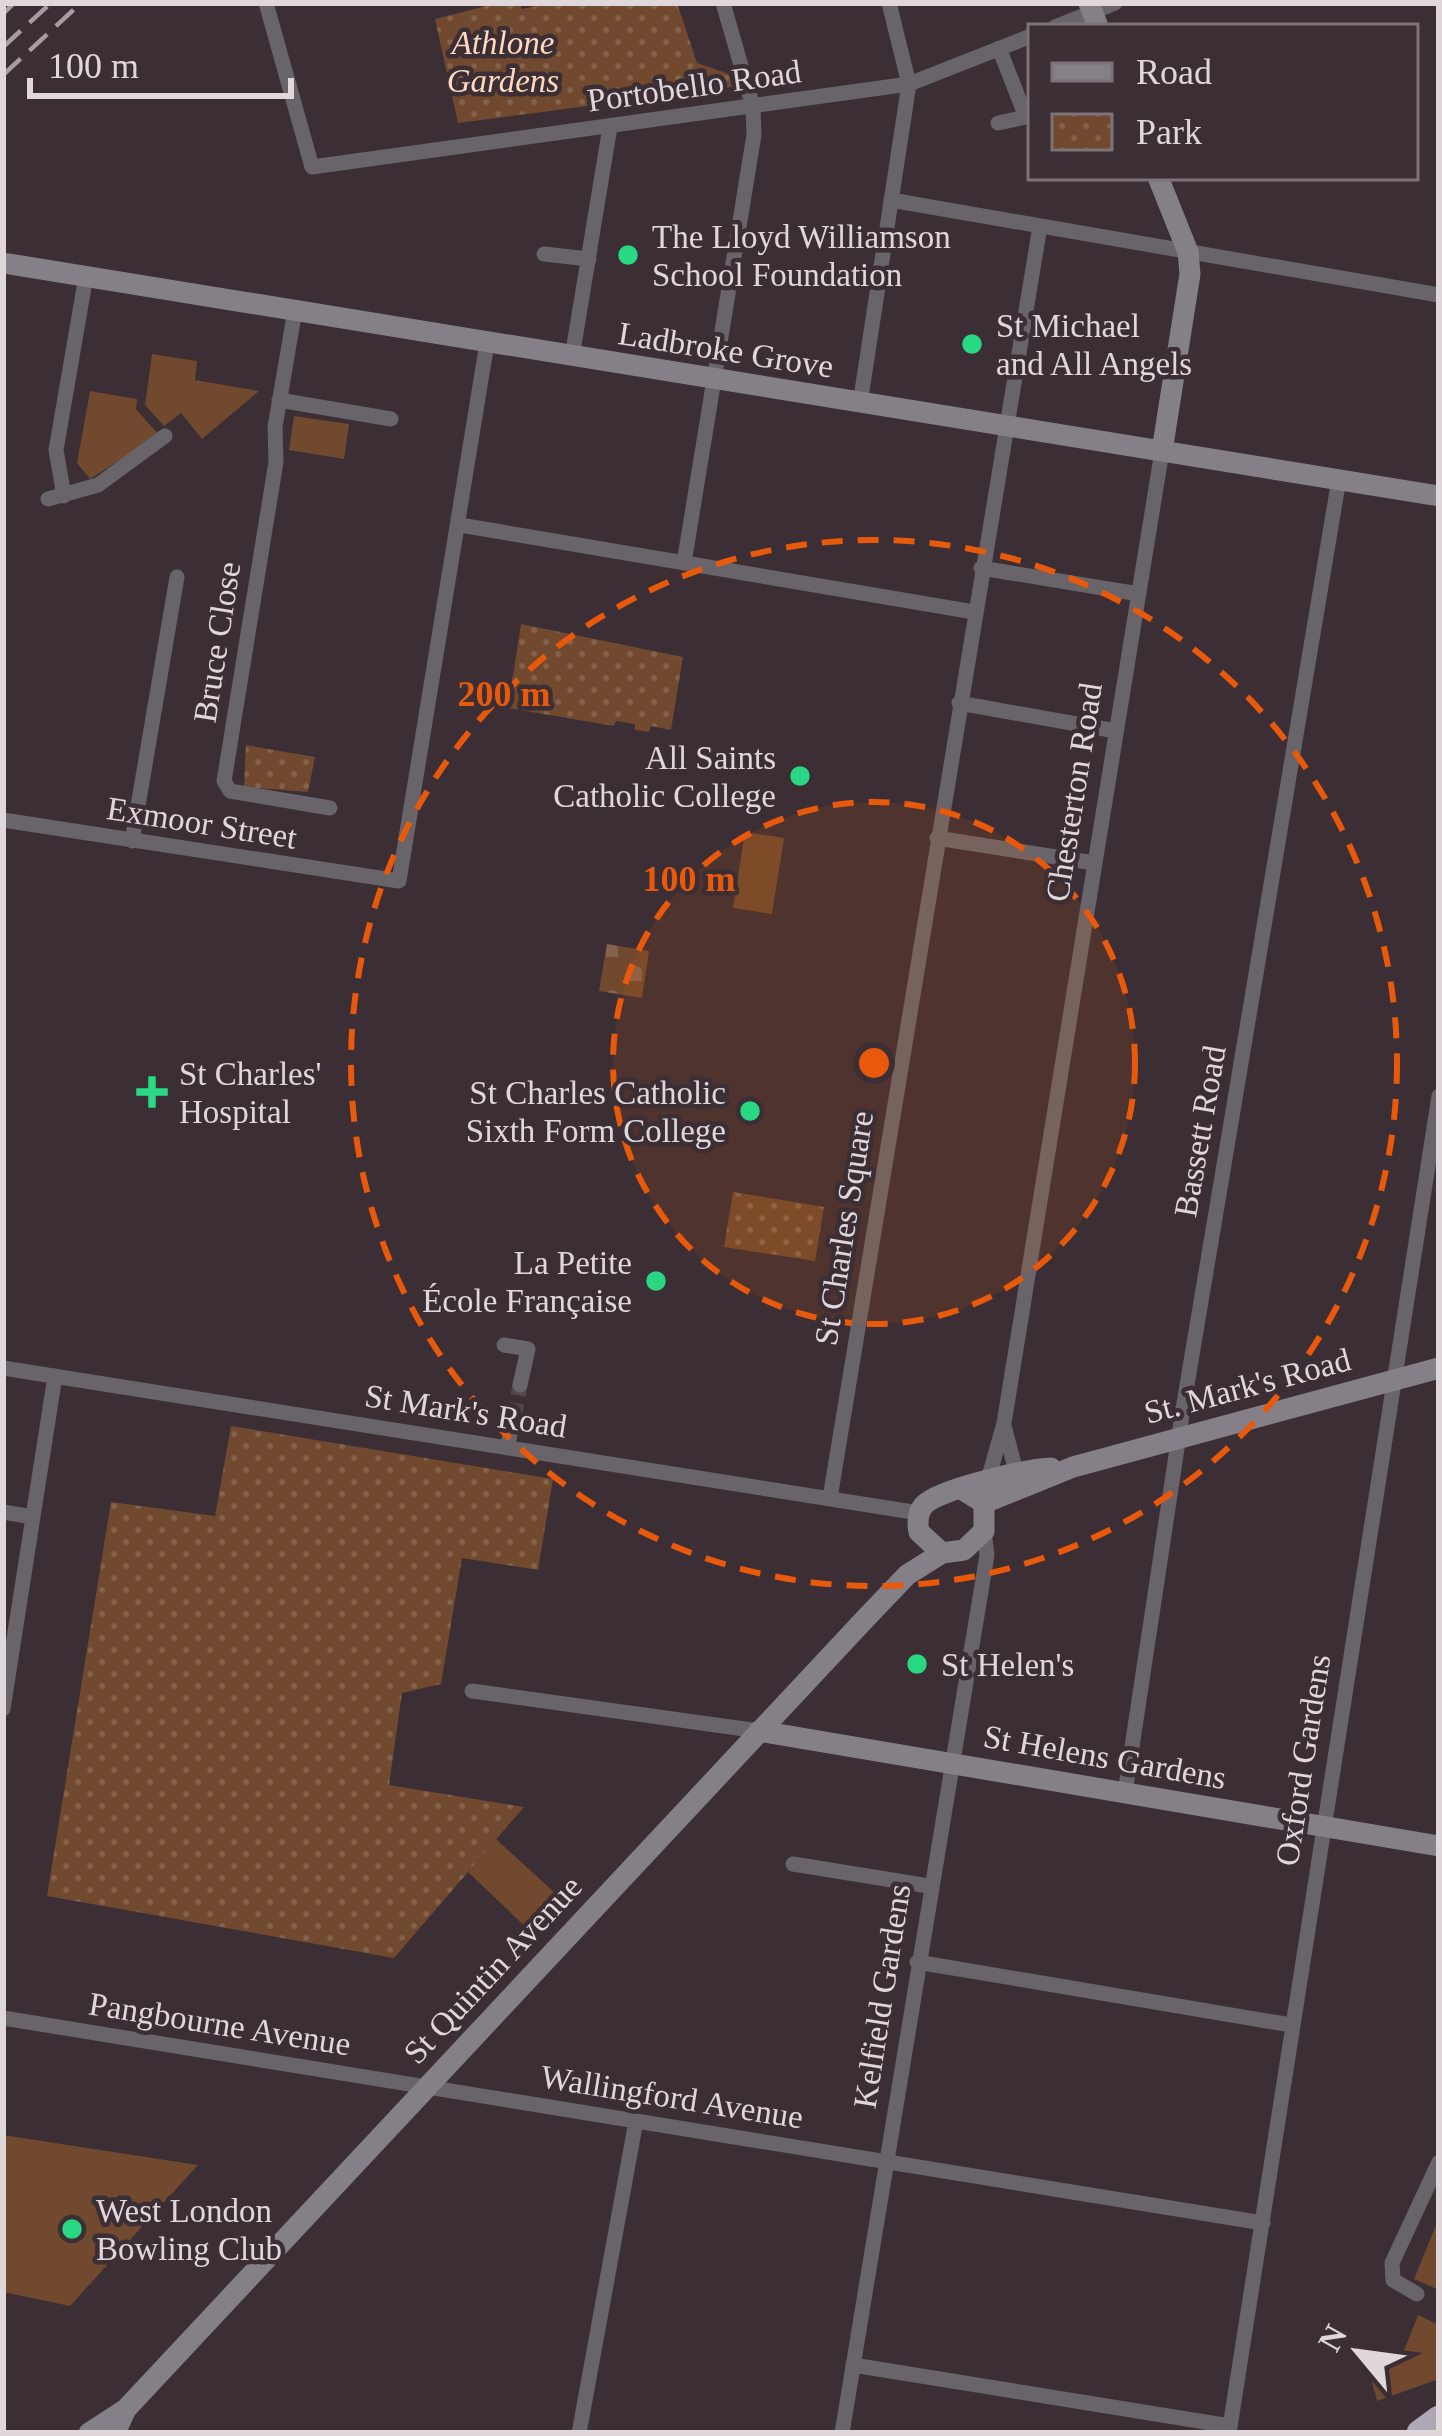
<svg xmlns="http://www.w3.org/2000/svg" width="1442" height="2436" font-family="'Times New Roman',serif">
<defs>
<pattern id="cemetery-stones" width="16" height="16" patternUnits="userSpaceOnUse" patternTransform="scale(3)"><rect width="16" height="16" fill="#70492e"/><path d="M2 7V4a2 2 0 0 1 4 0v3zM10 15v-3a2 2 0 0 1 4 0v3z" fill="#84624c"/></pattern>
<pattern id="park-dots" width="8" height="8" patternUnits="userSpaceOnUse" patternTransform="scale(3)"><rect width="8" height="8" fill="#70492e"/><path d="M2 2h.1M6 6h.1" fill="none" stroke="#84624c" stroke-width="1.8" stroke-linecap="round"/></pattern>
</defs>
<rect width="100%" height="100%" fill="#3b2e35"/>
<!-- green -->
<path fill="#70492e" d="M152,354L197,361L195,380L259,391L202,439L181,413L164,426L145,405Z
M90,391L137,399L136,409L159,435L90,479L77,463Z
M294,416L349,424L344,459L289,450Z
M745,832L784,838L772,914L733,908Z
M496,1839L566,1903L535,1936L468,1872Z
M3,2135L198,2165L70,2306L3,2292Z
M1439,2218V2290L1414,2279Z
M1418,2315L1439,2325V2379L1377,2401L1369,2370L1401,2358Z"/>
<!-- cemetery -->
<path fill="url(#cemetery-stones)" d="M607,944L649,951L642,998L599,991Z"/>
<!-- park -->
<path fill="url(#park-dots)" d="M498,3H520L522,9L551,3H677L697,63L729,74L732,87L458,123L435,19Z
M521,624L683,657L671,730L651,726L649,732L635,730V724L616,721L614,726L508,708Z
M246,745L315,757L308,792L244,787Z
M733,1192L824,1207L815,1261L724,1247Z
M231,1426L553,1479L538,1570L462,1558L441,1684L402,1693L389,1785L524,1807L394,1958L47,1896L111,1502L215,1516Z"/>
<g fill="none" stroke-linecap="round" stroke-linejoin="round">
<!-- street-tunnel -->
<path stroke="#54474e" stroke-width="15" stroke-dasharray="15 8" stroke-linecap="butt" d="M514,1418L520,1385"/>
<!-- street -->
<path stroke="#68646a" stroke-width="15" d="M266,3L312,167L909,84L1031,36
M1055,27L1115,3
M998,123L1026,117L999,48
M891,200L1439,295
M544,254L589,259
M295,310L275,427L276,462L224,781L230,791L330,808
M572,357L610,127
M279,400L391,419
M860,404L909,84L889,3
M64,496L56,450L86,276
M48,499L98,485L165,436
M460,525L974,612
M684,563L754,135L753,107L723,3
M981,568L1139,594
M959,703L1116,731
M3,820L399,881L487,343
M937,838L1094,863
M132,841L177,577
M504,1345L528,1349L520,1385
M3,1368L919,1513
M1004,1426L1016,1471
M507,1448L514,1418
M988,1480L1004,1423L1162,451
M830,1498L1040,226
M3,1512L33,1517
M472,1691L759,1731
M3,1709L55,1376
M1125,1793L1183,1409L1339,479
M793,1864L929,1886
M917,1962L1291,2025
M3,2018L1263,2223
M1417,2294L1393,2280L1392,2263L1439,2162
M853,2365L1230,2426
M579,2433L636,2121
M842,2433L987,1555L984,1531
M1229,2433L1439,1096"/>
<!-- secondary -->
<path stroke="#857f88" stroke-width="21" d="M1089,3L1098,27
M1158,177L1188,252L1190,274L1162,451
M3,263L1439,496
M963,1490L984,1503V1531L964,1550L942,1553L919,1532C917,1522 917,1513 924,1505C938,1489 1028,1469 1051,1468
M984,1503L1073,1467L1439,1368
M759,1731L1439,1846
M89,2433L126,2409
M115,2433L126,2409L865,1619L907,1575L942,1553"/>
<!-- highway -->
<path stroke="#afa7b4" stroke-width="27" d="M1420,2433L1439,2419"/>
<!-- rail -->
<path stroke="#a69ca1" stroke-width="4.5" stroke-dasharray="24 12" stroke-linecap="butt" d="M3,14L14,3
M3,47L51,3
M3,75L81,3"/>
</g>
<!-- distance rings -->
<circle cx="874" cy="1063" r="261" fill="#e8590c" fill-opacity=".12"/>
<g fill="none" stroke="#e8590c" stroke-width="6" stroke-dasharray="21 15">
<circle cx="874" cy="1063" r="261"/>
<circle cx="874" cy="1063" r="523"/>
</g>
<!-- markers -->
<g fill="#2ad884" stroke="#3b2e35" stroke-width="4.5">
<circle cx="628" cy="255" r="12"/>
<circle cx="972" cy="344" r="12"/>
<circle cx="800" cy="776" r="12"/>
<path d="M146 1074h12v12h12v12h-12v12h-12v-12h-12v-12h12z"/>
<circle cx="750" cy="1111" r="12"/>
<circle cx="656" cy="1281" r="12"/>
<circle cx="917" cy="1664" r="12"/>
<circle cx="72" cy="2229" r="12"/>
</g>
<g text-anchor="middle" stroke-width="9" stroke-linejoin="round" paint-order="stroke">
<!-- park labels -->
<g font-size="33" font-style="italic" fill="#fed8bf" stroke="#3b2e35">
<text x="503" y="54">Athlone<tspan x="503" dy="38">Gardens</tspan></text>
</g>
<!-- street labels -->
<g font-size="33" fill="#e0d7db" stroke="#3b2e35">
<text transform="translate(694 85) rotate(-8)" y="12">Portobello Road</text>
<text transform="translate(726 349) rotate(9)" y="12">Ladbroke Grove</text>
<text transform="translate(216 642) rotate(-81)" y="12">Bruce Close</text>
<text transform="translate(1073 792) rotate(-81)" y="12">Chesterton Road</text>
<text transform="translate(202 822) rotate(9)" y="12">Exmoor Street</text>
<text transform="translate(1199 1131) rotate(-80)" y="12">Bassett Road</text>
<text transform="translate(843 1228) rotate(-81)" y="12">St Charles Square</text>
<text transform="translate(1247 1385) rotate(-15)" y="12">St. Mark's Road</text>
<text transform="translate(466 1410) rotate(9)" y="12">St Mark's Road</text>
<text transform="translate(1105 1756) rotate(10)" y="12">St Helens Gardens</text>
<text transform="translate(1302 1760) rotate(-81)" y="12">Oxford Gardens</text>
<text transform="translate(492 1969) rotate(-47)" y="12">St Quintin Avenue</text>
<text transform="translate(881 1996) rotate(-81)" y="12">Kelfield Gardens</text>
<text transform="translate(220 2023) rotate(9)" y="12">Pangbourne Avenue</text>
<text transform="translate(672 2096) rotate(9)" y="12">Wallingford Avenue</text>
</g>
<!-- poi labels -->
<g font-size="33" fill="#e0d7db" stroke="#3b2e35" text-anchor="start">
<text x="652" y="248">The Lloyd Williamson<tspan x="652" dy="38">School Foundation</tspan></text>
<text x="996" y="337">St Michael<tspan x="996" dy="38">and All Angels</tspan></text>
<text x="776" y="769" text-anchor="end">All Saints<tspan x="776" dy="38">Catholic College</tspan></text>
<text x="179" y="1085">St Charles'<tspan x="179" dy="38">Hospital</tspan></text>
<text x="726" y="1104" text-anchor="end">St Charles Catholic<tspan x="726" dy="38">Sixth Form College</tspan></text>
<text x="632" y="1274" text-anchor="end">La Petite<tspan x="632" dy="38">École Française</tspan></text>
<text x="941" y="1676">St Helen's</text>
<text x="96" y="2222">West London<tspan x="96" dy="38">Bowling Club</tspan></text>
</g>
</g>
<circle cx="874" cy="1063" r="18" fill="#e8590c" stroke="#3b2e35" stroke-width="6"/>
<g font-size="36" text-anchor="middle" font-weight="bold" fill="#e8590c" stroke="#3b2e35" stroke-width="9" stroke-linejoin="round" paint-order="stroke">
<text x="504" y="706">200 m</text>
<text x="689" y="891">100 m</text>
</g>
<!-- border -->
<rect width="1442" height="2436" fill="none" stroke="#e0d7db" stroke-width="12"/>
<!-- legend -->
<rect x="1028" y="24" width="390" height="156" fill="#3b2e35" stroke="#7d7277" stroke-width="3"/>
<rect x="1052" y="63" width="60" height="18" fill="#857f88" stroke="#7d7277" stroke-width="3"/>
<text x="1136" y="84" font-size="36" fill="#e0d7db">Road</text>
<rect x="1052" y="114" width="60" height="36" fill="url(#park-dots)" stroke="#7d7277" stroke-width="3"/>
<text x="1136" y="144" font-size="36" fill="#e0d7db">Park</text>
<!-- north arrow -->
<g transform="translate(1358 2352) rotate(299)" stroke="#3b2e35" stroke-width="9" paint-order="stroke">
<path d="M0-9L21 45L0 30L-21 45Z" fill="#e0d7db"/>
<text y="-18" font-size="33" font-weight="bold" text-anchor="middle" fill="#e0d7db">N</text>
</g>
<!-- scale -->
<path d="M30 78v18h261v-18" fill="none" stroke="#e0d7db" stroke-width="6"/>
<text x="48" y="78" font-size="36" fill="#e0d7db" stroke="#3b2e35" stroke-width="9" paint-order="stroke">100 m</text>
</svg>
